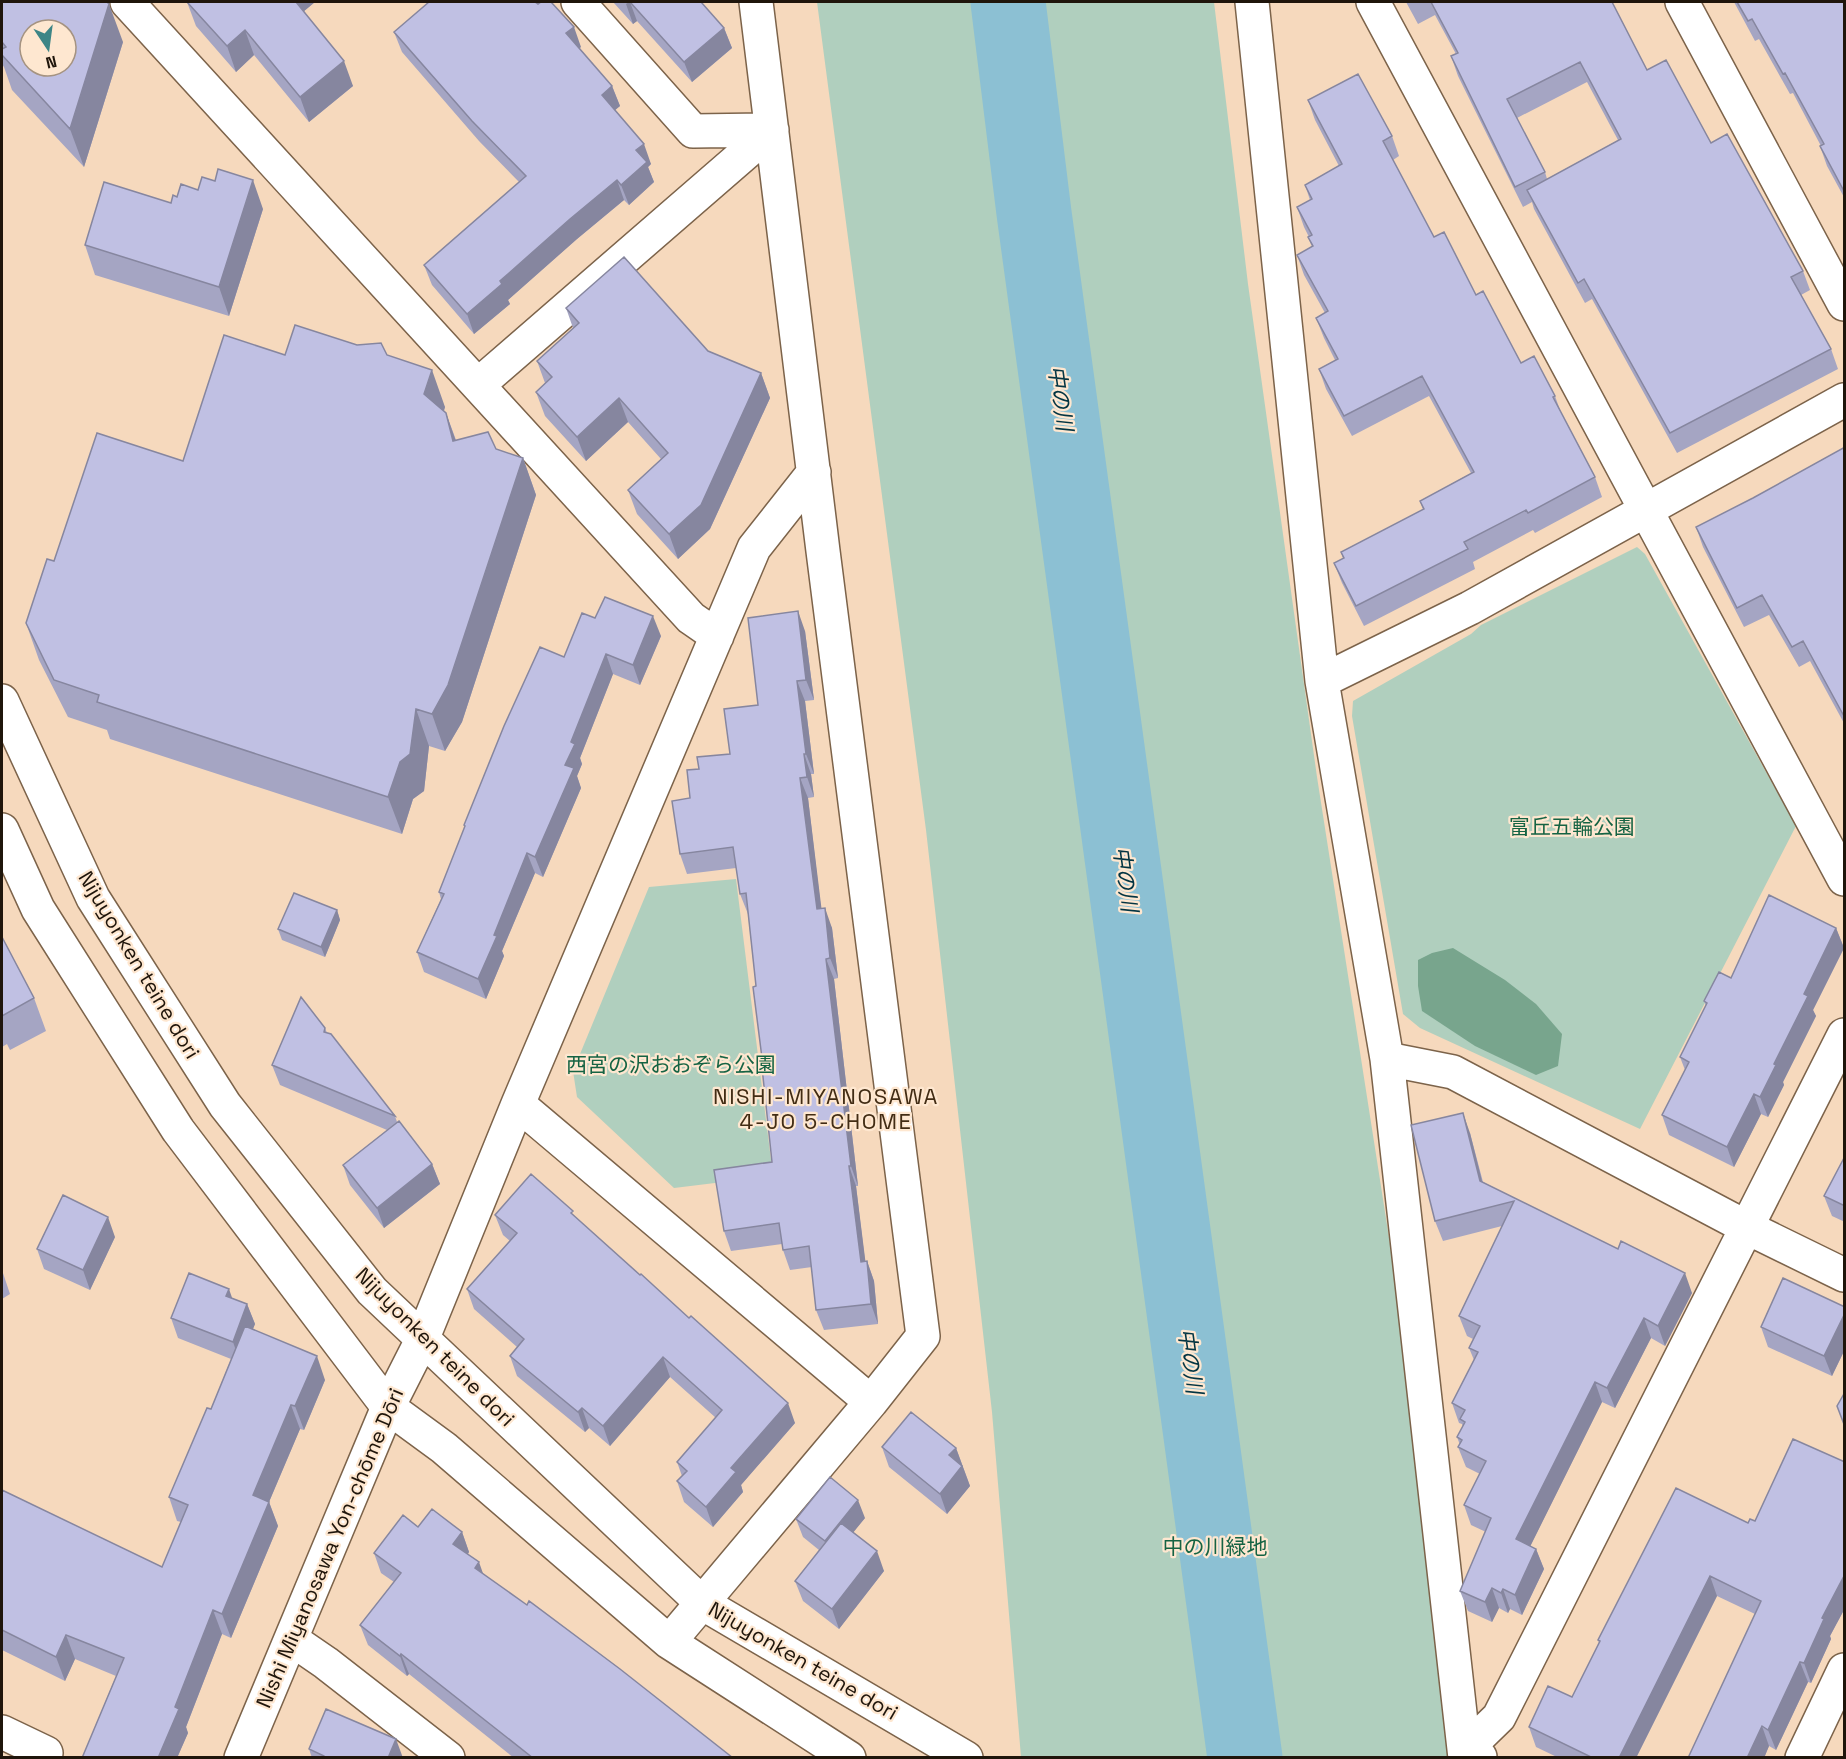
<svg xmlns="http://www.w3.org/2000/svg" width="1846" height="1759" font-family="'Space Grotesk','Noto Sans JP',sans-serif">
<rect width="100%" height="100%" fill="#f6d9bd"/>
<!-- green -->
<path fill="#b0cfbe" d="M817,2H1214L1248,284L1317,777L1395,1276L1451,1757H1021L992,1412L926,830Z
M1637,547L1645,554L1796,826L1640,1129L1420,1028L1403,1014L1352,716L1353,701L1471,634L1481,625Z
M736,879L773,1176L674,1188L577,1097L573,1071L649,887Z"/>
<!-- forest -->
<path fill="#78a58d" d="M1453,948L1505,980L1536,1004L1562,1034L1558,1066L1536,1075L1475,1046L1422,1011L1418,986V960L1432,953Z"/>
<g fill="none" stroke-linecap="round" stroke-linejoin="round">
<!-- river -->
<path stroke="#8cc0d3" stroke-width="75" d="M1008,2L1034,213L1245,1758"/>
<!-- minor casing -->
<g stroke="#7c634a" stroke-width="36">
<path id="minor" d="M127,2L691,618L717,636
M578,2L693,131L772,130
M1252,2L1322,681L1387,1059L1465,1758
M1373,2L1844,879
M1682,2L1844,304
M478,385L772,130
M1322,681L1470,608L1844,400
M2,701L93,898L225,1105L372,1291L702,1603L966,1758
M2,830L38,909L178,1130L388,1407L444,1448L669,1642L849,1758
M1387,1059L1453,1072L1746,1227L1844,1275
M518,1104L871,1402
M291,1639L326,1663L448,1758
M669,1642L871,1402L923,1336L823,551L756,2
M2,1732L46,1753L44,1758
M1480,1757L1465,1750L1499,1717L1844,1035
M241,1758L388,1407L422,1340L518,1104L754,548L814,472
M1802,1758L1844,1670"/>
</g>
<!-- minor -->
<use href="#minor" stroke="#fff" stroke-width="33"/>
</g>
<!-- wall -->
<path fill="#a5a5c3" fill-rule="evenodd" d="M2,2L123,42L84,167L12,90L4,67L2,64Z
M187,2H315L304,11L353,86L309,122L254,55L236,72L196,26Z
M613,2H701L724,28L732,48L692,82L637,21L633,24Z
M1406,2H1612L1647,70L1711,143L1803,271L1810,290L1801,295L1831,349L1838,369L1677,453L1592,299L1585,303L1534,209L1532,202L1523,207L1458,76L1451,56L1456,54L1435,15L1418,24ZM1587,82L1618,140L1547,179L1545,172L1517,118Z
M1734,2H1845V199L1827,166L1820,146H1821L1793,93L1790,94L1759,39L1755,41Z
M394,32L581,47L579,48L612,86L620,106L615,110L651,164L648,167L654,182L629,205L624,200L577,239L508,300L510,304L474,334L432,285L424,265L519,182L479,141L402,52Z
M1308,100L1392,136L1399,156L1393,160L1434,237L1476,295L1521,363L1555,396L1560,410L1595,477L1602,497L1535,533L1533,530L1473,562L1475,569L1364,626L1342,583L1334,563L1343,559L1341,552L1423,510L1420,501L1471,473L1429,396L1352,436L1326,389L1319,369L1335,360L1324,338L1316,318L1325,313L1304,275L1297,255L1312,247L1308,237H1309L1304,227L1297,207L1310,200L1305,185L1339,166L1315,120Z
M177,197L263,209L229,316L95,275L85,245L171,203Z
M566,308L708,351L761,373L770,398L710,529L678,559L637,514L628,490L661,459L628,422L586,461L545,416L536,392L545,383L537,361L573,328Z
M285,355H387L445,407L444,411L446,413L456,440L496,449L523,458L536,495L462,722L445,751L429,746L424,791L413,799L402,834L110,739L107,730L68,717L39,660L26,623L54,561L183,461Z
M1845,447V725L1810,661L1799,667L1769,615L1744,627L1703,547L1696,527L1753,498Z
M595,618L661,636L640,685L613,674L580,758L582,764L577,776L581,788L543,877L535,873L502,951L504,956L486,999L424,972L417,952L441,899L439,892L465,827L464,825L564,657Z
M805,631L814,700L805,701L814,774H811L814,797L808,798L821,909L832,928L838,978L834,979L858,1186H856L865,1261H867L874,1281L878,1324L824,1330L816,1310L812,1267L790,1270L783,1250L782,1244L731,1251L724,1231L772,1162L756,986L748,914L740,894L736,868L687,874L680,854L690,798L699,769L730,754L758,705Z
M337,910L340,920L325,957L282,940L278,929Z
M1836,928L1844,948L1813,1010L1816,1016L1783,1082L1784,1085L1768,1117L1761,1114L1734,1167L1669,1135L1662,1115L1685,1070L1680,1057L1706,1006L1704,1001L1731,978Z
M2,937L34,998L46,1031L10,1050L7,1044L2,1047Z
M325,1028L327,1033L395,1116L397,1122L432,1164L440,1184L384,1228L350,1185L343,1165L387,1130L280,1085L272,1065Z
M1470,1133L1483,1182L1692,1293L1665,1346L1651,1338L1615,1408L1602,1402L1530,1546L1536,1549L1544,1569L1522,1615L1510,1609L1508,1613L1499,1608L1492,1622L1468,1611L1460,1591L1486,1532L1471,1525L1464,1505L1480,1474L1466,1467L1458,1447L1460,1445L1457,1437L1463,1427L1462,1424L1459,1423L1452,1403L1474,1360L1469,1348L1473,1339L1467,1336L1459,1316L1502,1226L1443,1241L1435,1221Z
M1845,1156V1222L1832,1216L1824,1196Z
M495,1215L575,1218L795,1423L741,1485L743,1492L713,1527L684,1502L677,1481L682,1476L677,1462L716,1418L670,1377L610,1446L589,1428L585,1432L517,1376L510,1356L517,1347L474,1309L467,1289L510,1241L503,1235Z
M115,1237L90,1290L44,1269L37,1249Z
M2,1270L10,1294L2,1299Z
M232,1298L247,1304L255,1324L252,1330L325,1380L304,1430L300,1429L269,1502L278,1526L231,1638L222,1634L186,1727L188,1733L177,1758H82L116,1676L75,1659L65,1681L2,1650V1490L162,1567L181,1522L177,1521L169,1497L211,1409L231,1359L178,1338L171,1318Z
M1845,1307V1349L1832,1376L1768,1347L1761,1327Z
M882,1447L956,1448L970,1486L947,1514L889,1467Z
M1845,1462V1608L1830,1636L1831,1639L1811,1683L1808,1682L1776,1750L1769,1746L1764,1758L1755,1614L1717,1596L1636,1758H1559L1536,1747L1529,1727L1572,1697L1599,1643L1598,1640L1748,1523L1755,1521Z
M865,1518L853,1532L884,1571L839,1629L803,1601L795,1581L819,1550L803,1537L796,1519Z
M418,1527L462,1532L469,1552L468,1554L483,1574L733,1758H514L409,1674L407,1676L368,1645L360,1625L394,1582L381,1573L374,1553Z
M309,1749L403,1758H312Z"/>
<!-- shaded-wall -->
<path fill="#86869f" d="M292,2H315L297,17Z
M629,2H630L637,21L633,24L626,4Z
M109,4L123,42L84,167L70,129Z
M574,27L581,47L574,53L566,33Z
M724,28L732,48L692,82L684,62Z
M245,30L254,55L236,72L227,46Z
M344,61L353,86L309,122L300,97Z
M612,86L620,106L609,115L602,95Z
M644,144L651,164L648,167L654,182L629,205L621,185L636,150Z
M253,180L263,209L229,316L219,287Z
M617,180L624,200L577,239L508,300L510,304L474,334L467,314L500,281L570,219Z
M432,370L445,407L437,431L424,394Z
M761,373L770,398L710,529L678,559L669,534Z
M619,398L628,422L586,461L577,437Z
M446,413L459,450L453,441Z
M523,458L536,495L462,722L445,751L432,714Z
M798,611L805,631L814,700L806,680Z
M653,616L661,636L640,685L633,665Z
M606,654L613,674L580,758L582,764L577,776L581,788L543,877L535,857L571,742Z
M797,681L805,701L814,774L806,754Z
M416,709L429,746L424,791L413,799L402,834L388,797Z
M804,754L811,774L814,797L807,777Z
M800,778L808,798L824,929L817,909Z
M527,853L535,873L502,951L504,956L486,999L478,979L494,935Z
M825,908L832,928L838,978L830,958Z
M337,910L340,920L325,957L321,947Z
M1836,928L1844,948L1813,1010L1816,1016L1783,1082L1784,1085L1768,1117L1760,1097L1804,994Z
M826,959L834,979L858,1186L851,1166Z
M1754,1094L1761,1114L1734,1167L1727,1147Z
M1463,1113L1470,1133L1487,1201L1480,1181Z
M432,1164L440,1184L384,1228L377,1208Z
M849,1166L856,1186L868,1282L861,1262Z
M108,1217L115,1237L90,1290L83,1270Z
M867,1261L874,1281L878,1324L871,1304Z
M1685,1273L1692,1293L1665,1346L1658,1326Z
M229,1289L236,1309L226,1296Z
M247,1304L255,1324L240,1362L233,1342Z
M1845,1313V1349L1832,1376L1824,1356Z
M1644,1318L1651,1338L1615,1408L1607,1388Z
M317,1356L325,1380L304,1430L295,1406Z
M663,1357L670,1377L610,1446L603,1426Z
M1595,1382L1602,1402L1524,1559L1516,1539Z
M788,1403L795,1423L741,1485L743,1492L713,1527L706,1507L731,1468Z
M291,1405L300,1429L269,1502L278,1526L231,1638L222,1614L253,1495Z
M582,1408L589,1428L585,1432L578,1412Z
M956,1448L970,1486L947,1514L940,1494L949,1455Z
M858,1500L865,1518L831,1560L825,1541Z
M462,1532L469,1552L460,1564L453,1544Z
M1536,1549L1544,1569L1522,1615L1515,1595Z
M877,1551L884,1571L839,1629L832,1609Z
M479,1562L486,1582L475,1568Z
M1845,1574V1608L1830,1636L1831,1639L1811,1683L1804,1663L1822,1618Z
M1710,1576L1717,1596L1636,1758H1619Z
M1492,1588L1499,1608L1492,1622L1485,1602Z
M1503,1589L1510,1609L1508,1613L1501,1593Z
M213,1610L222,1634L186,1727L188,1733L177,1758H158L175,1707Z
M66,1635L75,1659L65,1681L56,1657Z
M401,1654L409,1674L407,1676L400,1656Z
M1800,1662L1808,1682L1776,1750L1768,1730Z
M1762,1726L1769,1746L1764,1758H1747Z
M396,1739L403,1758H388Z"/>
<!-- building -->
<path fill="#c0c0e3" stroke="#86869f" stroke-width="1.5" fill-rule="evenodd" d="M2,2H107L109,4L70,129L2,55V49L6,47L2,42ZM30,30H66V66H30Z
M187,2H296L344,61L300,97L245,30L227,46Z
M429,2H535L538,4L541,2H551L574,27L566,33L612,86L602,95L644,144L636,150L647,162L621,185L617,180L570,219L500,281L502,284L467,314L424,265L526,176L472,121L394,32Z
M630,2H701L724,28L684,62Z
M1431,2H1612L1647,70L1666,60L1711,143L1727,134L1803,271L1791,277L1831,349L1670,433L1584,279L1578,283L1527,190L1621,139L1580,62L1507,99L1545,172L1515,187L1451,56L1458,53Z
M1737,2H1845V193L1820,146L1824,144L1785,73L1783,74L1752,19L1748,21Z
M1358,74L1392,136L1383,141L1434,237L1444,232L1476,295L1483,291L1521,363L1534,356L1555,396L1553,397L1595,477L1528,513L1526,510L1464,542L1468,549L1356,606L1334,563L1344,558L1341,552L1424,509L1420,501L1474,472L1422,376L1344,416L1319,369L1338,359L1316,318L1328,311L1297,255L1313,246L1308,237L1312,235L1297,207L1312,199L1305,185L1342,164L1308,100Z
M218,169L253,180L219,287L85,245L104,182L171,203L173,195L177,197L181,184L198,190L202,177L215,181Z
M624,257L708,351L761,373L701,505L669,534L628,490L668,453L619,398L577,437L536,392L552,377L537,361L579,323L566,308Z
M295,325L357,345L381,343L387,355L432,370L424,394L446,413L453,441L488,432L496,449L523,458L448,685L432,714L416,709L410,754L400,762L388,797L97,702L99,695L54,680L26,623L47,559L54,561L97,433L183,461L224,335L285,355Z
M1845,447V718L1803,641L1792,647L1762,595L1737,608L1696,527L1753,498Z
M605,597L653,616L633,665L606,654L571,742L575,744L565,765L574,768L535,857L527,853L494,935L497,936L478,979L417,952L444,894L439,892L465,826L464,825L504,726L540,647L564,657L582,613L595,618Z
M798,611L806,680L797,681L806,754H804L807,777L800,778L817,909L825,908L830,958L826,959L851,1166H849L861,1262L867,1261L871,1304L816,1310L809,1246L783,1250L779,1223L724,1231L714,1170L772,1162L761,1058H762L753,987L756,986L746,893L740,894L733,847L680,854L672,801L690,798L687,770L699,769L697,757L730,754L724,709L758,705L748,618Z
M294,893L337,910L321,947L278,929Z
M1769,895L1836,928L1804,994L1808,996L1774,1064L1776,1065L1760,1097L1754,1094L1727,1147L1662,1115L1689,1062L1680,1057L1707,1003L1704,1001L1719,972L1731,978Z
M2,937L34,998L2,1016Z
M301,997L325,1028L324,1032L331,1034L395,1116L272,1065Z
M1463,1113L1480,1181L1618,1249L1621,1241L1685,1273L1658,1326L1644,1318L1607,1388L1595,1382L1516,1539L1536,1549L1515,1595L1503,1589L1501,1593L1492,1588L1485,1602L1460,1591L1491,1518L1464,1505L1486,1461L1458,1447L1462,1440L1457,1437L1465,1422L1460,1419L1465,1410L1452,1403L1478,1352L1469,1348L1480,1326L1459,1316L1514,1201L1435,1221L1411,1125Z
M399,1121L432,1164L377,1208L343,1165Z
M1845,1156V1206L1824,1196Z
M531,1174L573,1211L571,1213L640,1275L641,1274L689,1318L691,1316L788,1403L731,1468L736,1472L706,1507L677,1481L687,1471L677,1462L722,1410L663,1357L603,1426L582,1408L578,1412L510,1356L524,1339L467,1289L517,1233L495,1215Z
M63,1195L108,1217L83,1270L37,1249Z
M189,1273L229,1289L226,1296L247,1304L233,1342L171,1318Z
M1783,1278L1845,1307V1313L1824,1356L1761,1327Z
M245,1326L317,1356L295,1406L291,1405L253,1495L269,1502L222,1614L213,1610L175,1707L179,1709L158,1758H82L124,1658L66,1635L56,1657L2,1630V1490L162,1567L188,1505L169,1497L207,1408L211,1409Z
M1845,1392V1427L1837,1406Z
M911,1412L956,1448L949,1455L962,1466L940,1494L882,1447Z
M1793,1439L1845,1462V1574L1822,1618L1824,1619L1804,1663L1800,1662L1768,1730L1762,1726L1747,1758H1688L1761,1601L1710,1576L1619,1758H1593L1529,1727L1548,1686L1572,1697L1600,1641L1598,1640L1676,1488L1748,1523L1750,1519L1755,1521Z
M830,1477L858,1500L825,1541L796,1519Z
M432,1509L462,1532L453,1544L479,1562L475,1568L527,1605L529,1601L620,1669L733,1758H533L401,1654L400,1656L360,1625L401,1573L374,1553L403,1515L418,1527Z
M841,1523L877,1551L832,1609L795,1581Z
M326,1709L396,1739L388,1758H324V1756L309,1749Z"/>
<g text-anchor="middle" stroke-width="4.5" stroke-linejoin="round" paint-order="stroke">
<!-- park labels -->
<g font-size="21" fill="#156343" stroke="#fee7d0">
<text x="1572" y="834">富丘五輪公園</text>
<text x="671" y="1072">西宮の沢おおぞら公園</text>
<text x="1215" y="1554">中の川緑地</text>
</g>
<!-- street labels -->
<g font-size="21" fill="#1f150b" stroke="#fee7d0">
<text transform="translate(139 965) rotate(59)" y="7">Nijuyonken teine dori</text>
<text transform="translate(435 1347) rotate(45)" y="7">Nijuyonken teine dori</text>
<text transform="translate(330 1548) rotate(-67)" y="7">Nishi Miyanosawa Yon-chōme Dōri</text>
<text transform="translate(803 1661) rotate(30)" y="7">Nijuyonken teine dori</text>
</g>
<!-- water labels -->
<g font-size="22" font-style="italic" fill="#033543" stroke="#fee7d0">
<text transform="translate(1061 398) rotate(82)" y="8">中の川</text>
<text transform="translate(1126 879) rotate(82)" y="8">中の川</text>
<text transform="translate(1191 1361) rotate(82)" y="8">中の川</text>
</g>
<!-- neighbourhood labels -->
<g font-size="22" letter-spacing="1.5" fill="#422c14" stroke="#fee7d0">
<text x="826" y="1104">NISHI-MIYANOSAWA<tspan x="826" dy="25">4-JO 5-CHOME</tspan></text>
</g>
</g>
<!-- border -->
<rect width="1846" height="1759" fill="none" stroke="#1f150b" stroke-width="6"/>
<!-- north arrow -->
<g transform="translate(48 48) rotate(167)"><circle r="28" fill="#fee7d0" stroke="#a59381" stroke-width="1.5"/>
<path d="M0-4.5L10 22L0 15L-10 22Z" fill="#3d8586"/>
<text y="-9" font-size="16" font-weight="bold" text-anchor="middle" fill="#1f150b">N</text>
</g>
</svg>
